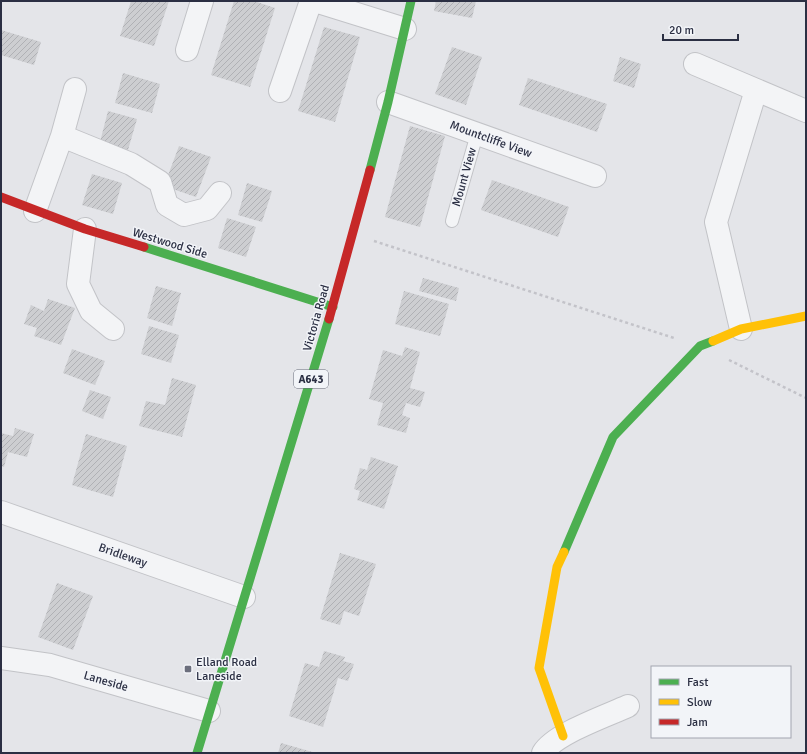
<svg xmlns="http://www.w3.org/2000/svg" width="807" height="754" font-family="Signika,sans-serif">
<defs>
<pattern id="building-hatch" width="6" height="6" patternUnits="userSpaceOnUse"><rect width="6" height="6" fill="#cdced1"/><path d="M-1 1l2-2M0 6l6-6M5 7l2-2" fill="none" stroke="#b0b1b5"/></pattern>
</defs>
<rect width="100%" height="100%" fill="#e4e5e9"/>
<!-- building -->
<path fill="url(#building-hatch)" d="M131,1H169L154,46L120,36Z
M234,1H254L275,8L250,87L211,75Z
M436,1H476L472,18L434,11Z
M324,27L360,37L335,122L298,111Z
M1,30L41,42L34,65L1,55Z
M452,47L482,57L466,105L435,94Z
M620,57L641,64L634,88L613,81Z
M123,73L160,84L152,113L115,103Z
M528,78L607,104L597,132L519,105Z
M108,111L137,119L128,150L100,142Z
M410,126L445,136L420,227L385,217Z
M179,146L211,157L196,197L164,186Z
M92,174L122,183L113,214L82,205Z
M492,180L569,207L558,237L481,210Z
M247,183L272,191L262,222L238,215Z
M227,218L256,227L246,257L218,248Z
M423,278L459,288L456,301L419,291Z
M156,286L181,293L172,326L147,318Z
M404,291L449,304L440,336L395,324Z
M48,299L75,308L61,345L34,336L37,328L24,324L31,305L44,311Z
M149,326L179,335L171,363L141,354Z
M405,347L420,352L410,388L425,392L420,407L406,403L402,415L410,418L406,433L377,425L383,403L369,399L383,350L402,356Z
M72,349L105,361L95,385L63,373Z
M172,378L196,385L182,437L139,426L146,401L165,405Z
M90,390L111,397L103,419L82,411Z
M15,428L34,434L27,457L8,452L4,467L1,466V433L13,436Z
M86,434L127,446L113,497L72,485Z
M371,457L398,466L384,509L357,500L360,491L354,489L360,468L367,470Z
M340,553L376,564L359,616L344,611L340,625L320,619Z
M57,583L93,596L73,650L38,637Z
M324,651L345,657L343,661L354,664L348,681L338,678L323,727L289,716L305,663L319,667Z
M281,743L316,753H278Z"/>
<g fill="none" stroke-linecap="round" stroke-linejoin="round">
<!-- lane casing -->
<g stroke="#c2c3c7" stroke-width="14">
<path id="lane" d="M452,221L477,134"/>
</g>
<!-- street casing -->
<g stroke="#c2c3c7" stroke-width="24">
<path id="street" d="M315,1L405,29
M187,50L202,1
M695,64L806,111
M280,91L311,1
M388,102L595,176
M62,136L75,89
M35,211L62,136L131,164L160,182L167,205L184,215L207,209L220,193
M85,229L78,284L91,311L113,329
M741,329L716,222L756,90
M1,512L244,597
M1,658L50,665L209,711
M543,753C554,734 606,716 628,706"/>
</g>
<!-- path -->
<path stroke="#c3c3c9" stroke-width="2.5" stroke-dasharray="3 3" stroke-linecap="butt" d="M374,241L674,338
M729,360L806,398"/>
<!-- lane -->
<use href="#lane" stroke="#f3f4f6" stroke-width="12"/>
<!-- street -->
<use href="#street" stroke="#f3f4f6" stroke-width="22"/>
<!-- fast -->
<path stroke="#4caf50" stroke-width="9" d="M370,170L388,102L411,1
M144,247L333,307
M564,552L613,437L700,346L713,341
M197,753L329,319"/>
<!-- slow -->
<path stroke="#ffc107" stroke-width="9" d="M713,341L741,329L806,316
M563,736L539,668L557,567L564,552"/>
<!-- jam -->
<path stroke="#c62828" stroke-width="9" d="M1,197L85,229L144,247
M329,319L370,170"/>
</g>
<!-- markers -->
<rect fill="#6c6f7d" stroke="#f2f4f8" stroke-width="1.5" x="184" y="665" width="8" height="8" rx="2"/>
<g text-anchor="middle" stroke-width="3" stroke-linejoin="round" paint-order="stroke">
<!-- shield labels -->
<rect fill="#f2f4f8" stroke="#676a79" stroke-width="1" x="294" y="370" width="34" height="18" rx="3"/>
<g font-size="11" font-weight="bold" fill="#2b2f43">
<text x="311" y="383">A643</text>
</g>
<!-- street labels -->
<g font-size="12" fill="#2b2f43" stroke="#f2f4f8">
<text transform="translate(491 139) rotate(20)" y="4">Mountcliffe View</text>
<text transform="translate(464 177) rotate(-74)" y="4">Mount View</text>
<text transform="translate(170 243) rotate(17)" y="4">Westwood Side</text>
<text transform="translate(316 318) rotate(-74)" y="4">Victoria Road</text>
<text transform="translate(123 555) rotate(19)" y="4">Bridleway</text>
<text transform="translate(106 681) rotate(16)" y="4">Laneside</text>
</g>
<!-- poi labels -->
<g font-size="12" fill="#2b2f43" stroke="#f2f4f8" text-anchor="start">
<text x="196" y="666">Elland Road<tspan x="196" dy="14">Laneside</tspan></text>
</g>
</g>
<!-- border -->
<rect width="807" height="754" fill="none" stroke="#2b2f43" stroke-width="4"/>
<!-- legend -->
<rect x="651" y="666" width="140" height="72" fill="#f2f4f8" stroke="#a2a5b0"/>
<rect x="659" y="679" width="20" height="6" fill="#4caf50" stroke="#a2a5b0"/>
<text x="687" y="686" font-size="12" fill="#2b2f43">Fast</text>
<rect x="659" y="699" width="20" height="6" fill="#ffc107" stroke="#a2a5b0"/>
<text x="687" y="706" font-size="12" fill="#2b2f43">Slow</text>
<rect x="659" y="719" width="20" height="6" fill="#c62828" stroke="#a2a5b0"/>
<text x="687" y="726" font-size="12" fill="#2b2f43">Jam</text>
<!-- scale -->
<path d="M663 34v6h75v-6" fill="none" stroke="#2b2f43" stroke-width="2"/>
<text x="669" y="34" font-size="12" fill="#2b2f43" stroke="#f2f4f8" stroke-width="3" paint-order="stroke">20 m</text>
</svg>
